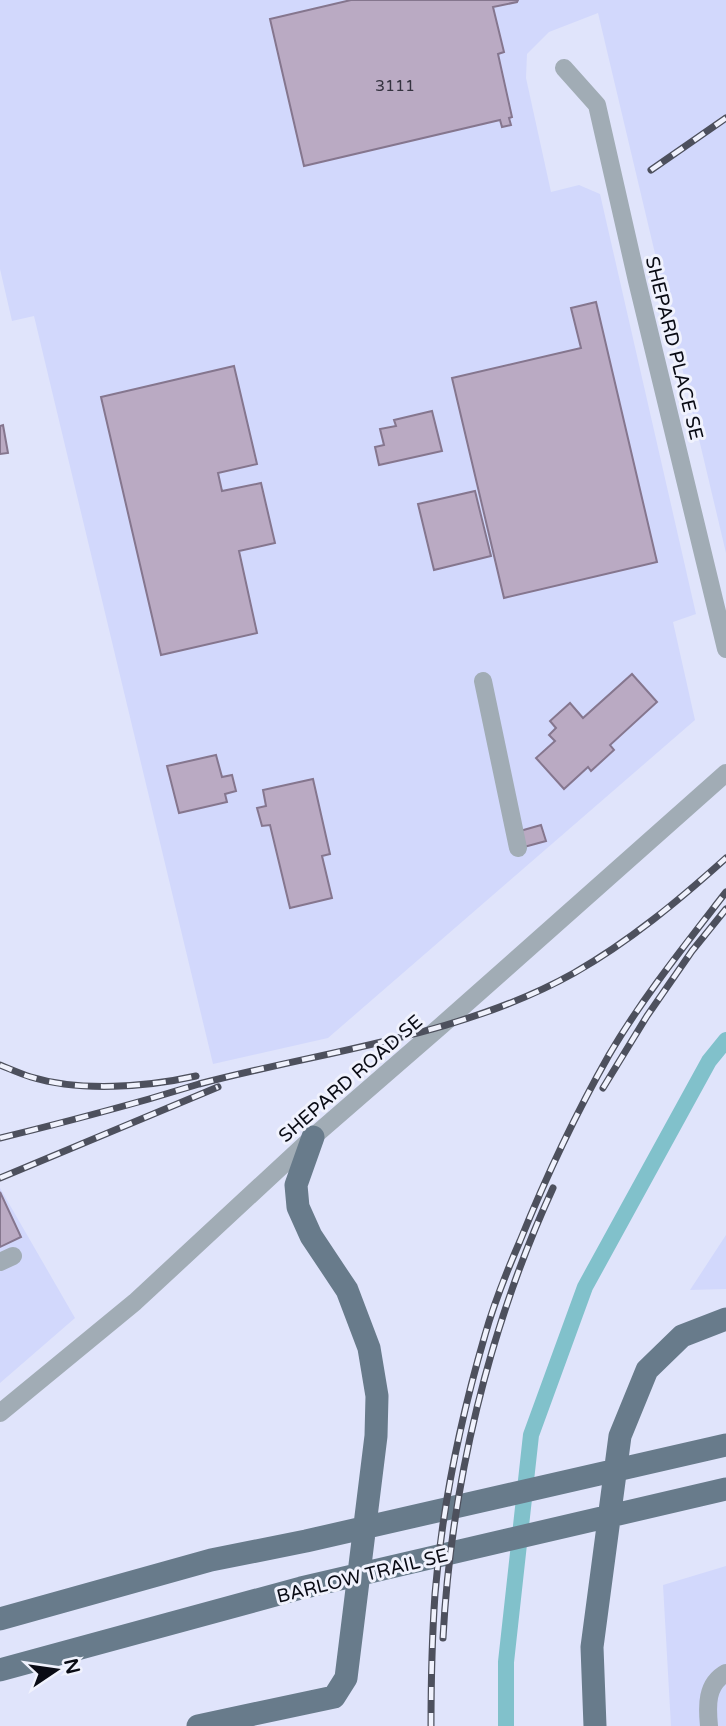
<svg xmlns="http://www.w3.org/2000/svg" width="726" height="1726" viewBox="0 0 726 1726" font-family="'Varela Round',sans-serif">
  <style>
    .built { fill: #d2d8fc }
    .lines { fill: none; stroke-linecap: round; stroke-linejoin: round }
    .canal { stroke: #81c1cb; stroke-width: 16 }
    .building { fill: #baaac3; stroke: #85768e; stroke-width: 2 }
    .minor { stroke: #a1acb5; stroke-width: 18 }
    .major { stroke: #687b8b; stroke-width: 23 }
    .rail-casing { stroke: #4d505d; stroke-width: 7 }
    .rail { stroke: #f0f2fd; stroke-width: 4.5; stroke-dasharray: 13; stroke-linecap: butt }
    .labels { text-anchor: middle; stroke-width: 6; stroke-linejoin: round; paint-order: stroke }
    .number-label { font-size: 16px; fill: #353340 }
    .street-label { font-size: 19px; fill: #090b14; stroke: #f0f2fd }
  </style>
  <rect width="100%" height="100%" fill="#e0e4fb"/>
  <path class="built" d="M0,0H726V553L598,13L549,32L527,54L526,78L551,192L579,185L600,194L696,614L673,622L695,720L328,1038L213,1064L34,316L12,321L0,269Z
    M0,1188L75,1318L0,1383Z
    M726,1235V1289L690,1290Z
    M726,1566V1726H671L663,1585Z"/>
  <g class="lines">
    <path class="canal" d="M506,1726V1662L531,1435L585,1287L709,1061L726,1040"/>
  </g>
  <path class="building" d="M351,0H518L517,2L493,7L504,52L498,54L512,117L509,118L511,125L502,127L500,120L304,166L270,19Z
    M596,302L657,562L504,598L452,378L581,348L571,308Z
    M234,366L257,464L218,473L222,491L261,483L275,543L239,551L257,633L161,655L101,397Z
    M432,411L442,451L379,465L375,447L384,445L380,429L396,426L394,420Z
    M3,425L8,453L0,454V426Z
    M475,491L491,556L434,570L418,504Z
    M632,674L657,702L610,745L614,750L591,771L588,767L564,789L536,758L555,741L549,735L556,728L550,721L570,703L583,718Z
    M216,755L222,777L232,775L236,791L225,794L227,802L179,813L167,766Z
    M313,779L330,854L322,856L332,898L290,908L270,825L262,826L257,808L266,806L263,790Z
    M541,825L546,841L524,847L520,831Z
    M0,1192L21,1237L0,1247Z"/>
  <g class="lines">
    <path class="minor" d="M564,68L597,105L637,281L726,649
      M483,681L518,848
      M0,1262L13,1256
      M0,1413L135,1302L313,1137L442,1025L726,773
      M709,1726C707,1706 706,1684 726,1673"/>
    <path class="major" d="M0,1619L211,1560L306,1541L726,1445
      M0,1670L301,1588L726,1489
      M198,1726L334,1697L346,1678L376,1436L377,1396L369,1348L347,1290L311,1236L298,1207L296,1185L313,1137
      M595,1726L592,1647L620,1436L647,1370L682,1336L726,1319"/>
    <defs>
      <path id="rail" d="M651,170L726,118
        M0,1065C10,1069 21,1074 31,1077C80,1092 147,1087 196,1076
        M603,1088L647,1016L692,951L726,909
        M0,1138C50,1126 99,1113 149,1099C166,1094 182,1089 199,1084C323,1051 462,1036 574,973C630,941 678,901 726,858
        M0,1178L218,1087
        M443,1638C451,1485 489,1327 553,1188
        M431,1726C431,1682 432,1638 435,1594C442,1508 461,1417 485,1335C494,1303 507,1271 520,1241C546,1177 575,1115 609,1055C643,997 685,945 726,892"/>
    </defs>
    <use href="#rail" class="rail-casing"/>
    <use href="#rail" class="rail"/>
  </g>
  <g class="labels">
    <g class="number-label">
      <text x="395" y="91">3111</text>
    </g>
    <g class="street-label">
      <text transform="translate(675 348) rotate(76)" y="7">SHEPARD PLACE SE</text>
      <text transform="translate(350 1078) rotate(-41)" y="7">SHEPARD ROAD SE</text>
      <text transform="translate(362 1575) rotate(-14)" y="7">BARLOW TRAIL SE</text>
    </g>
  </g>
  <g transform="translate(56 1670) rotate(77)" stroke="#f0f2fd" stroke-width="5" paint-order="stroke">
  <path d="M0-5L12 26L0 18L-12 26Z" fill="#090b14"/>
  <text y="-10" font-size="19" font-weight="bold" text-anchor="middle" fill="#090b14">N</text>
  </g>
</svg>
